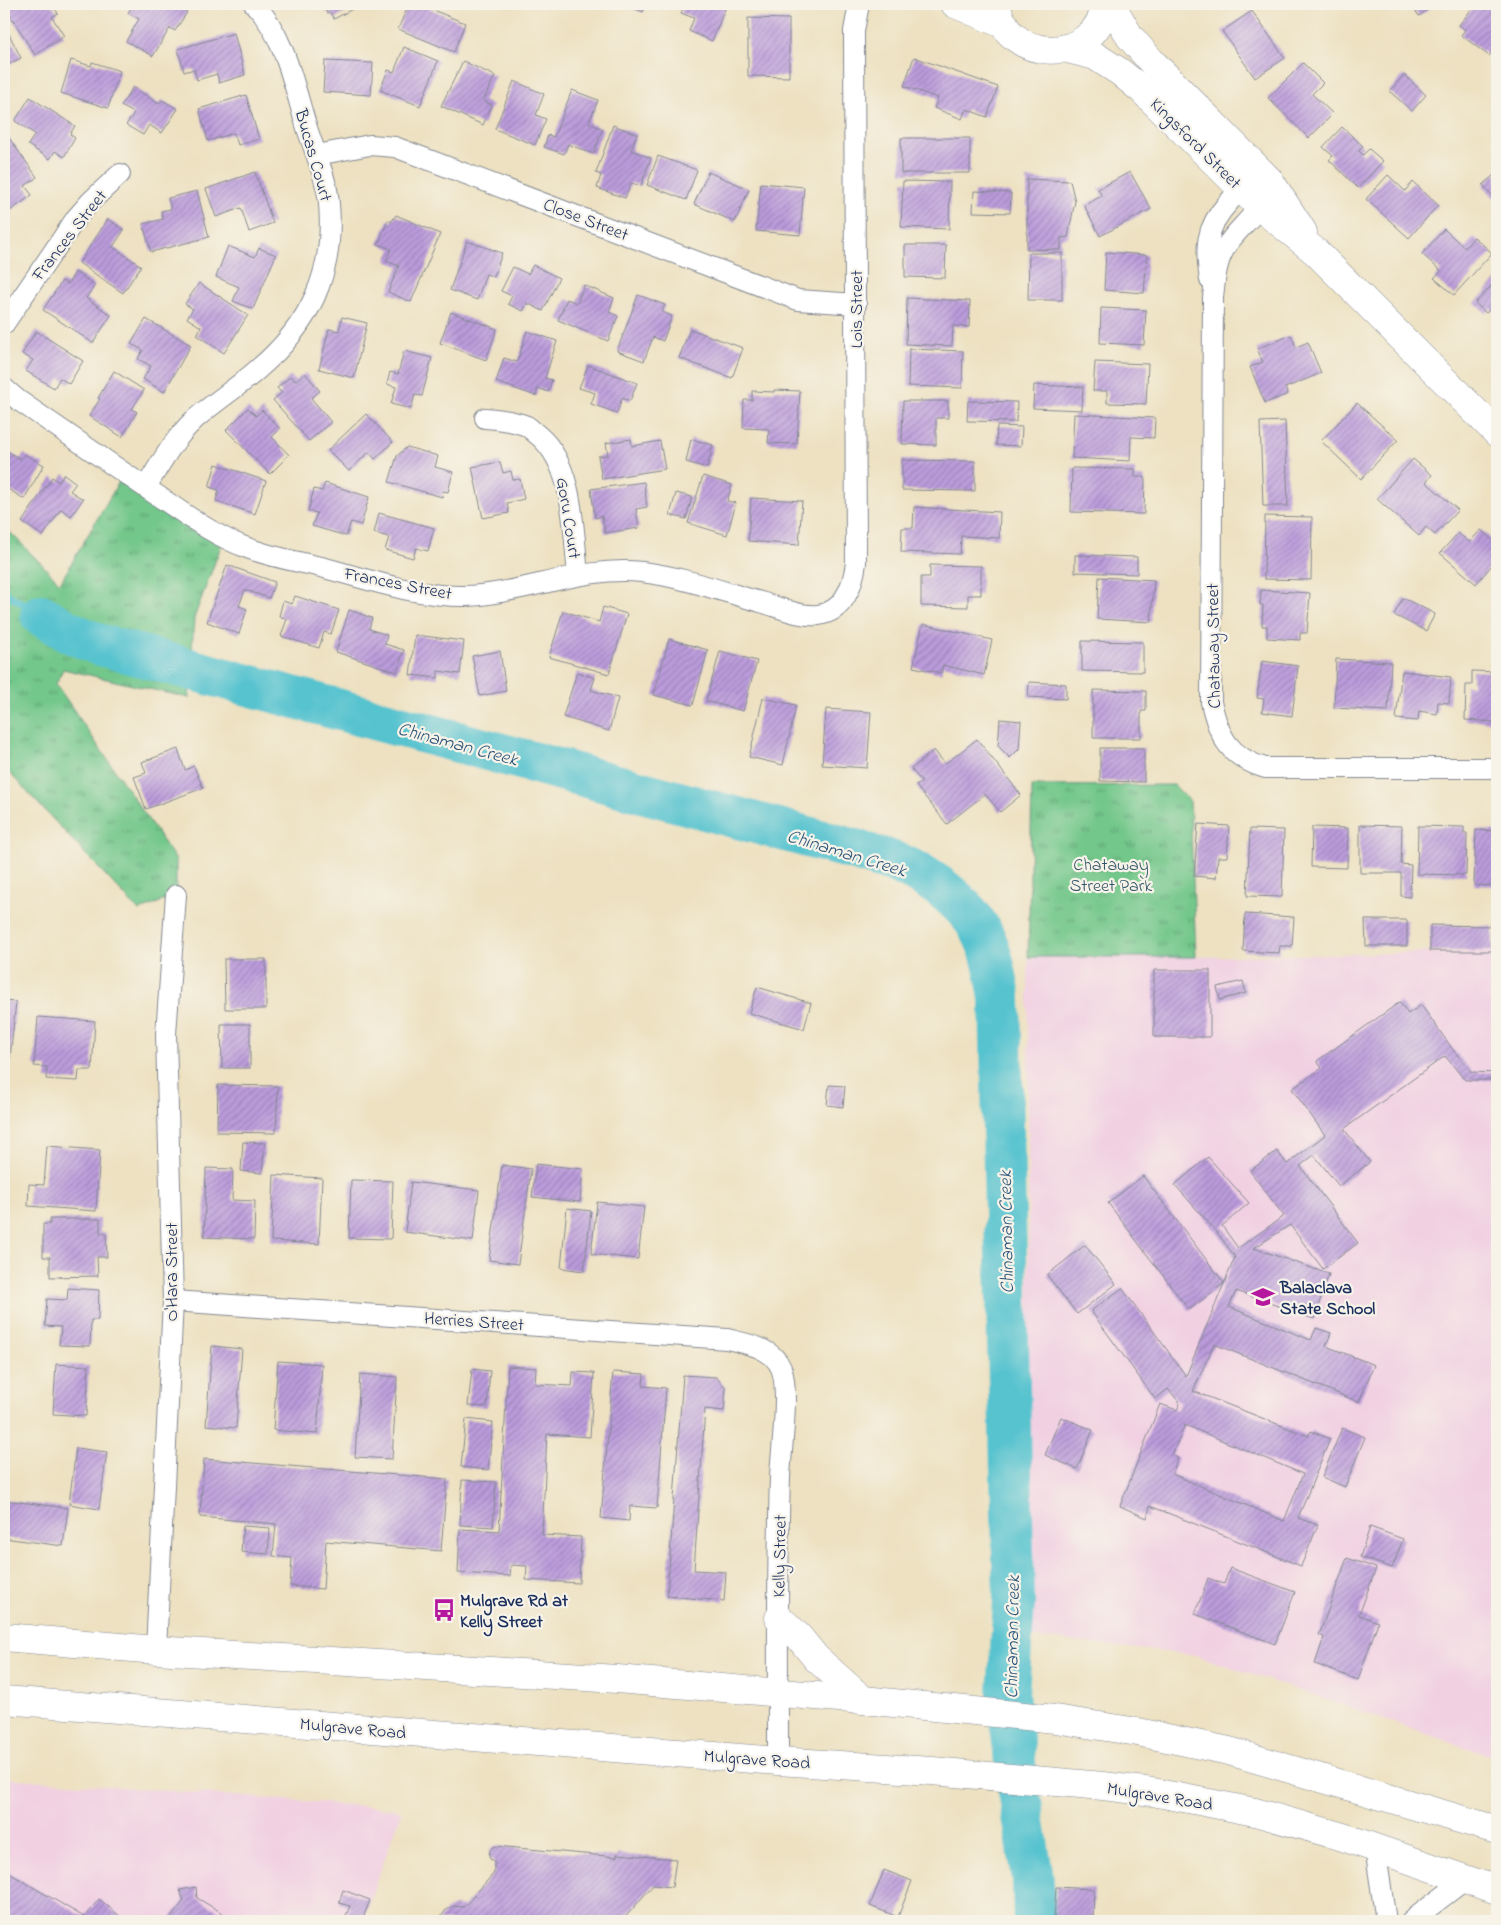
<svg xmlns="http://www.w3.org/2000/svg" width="1501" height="1925" viewBox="0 0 1501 1925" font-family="'Indie Flower',sans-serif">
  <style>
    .built { fill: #f1d0e2 }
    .park { fill: url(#park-tufts); stroke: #477b74 }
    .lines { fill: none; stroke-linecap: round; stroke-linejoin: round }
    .stream { stroke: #56c3cf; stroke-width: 7 }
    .river { stroke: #56c3cf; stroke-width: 42 }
    .building { fill: url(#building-hatch); fill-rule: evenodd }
    .street-casing { stroke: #848890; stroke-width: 22 }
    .secondary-casing { stroke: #848890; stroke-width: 29 }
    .primary-casing { stroke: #848890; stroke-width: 29 }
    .street { stroke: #fff; stroke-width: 20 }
    .secondary { stroke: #fff; stroke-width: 28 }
    .primary { stroke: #fff; stroke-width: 28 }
    .labels { text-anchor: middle; stroke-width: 4.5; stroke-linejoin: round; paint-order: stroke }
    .street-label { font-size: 18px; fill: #1b2f5e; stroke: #f7f3e8 }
    .park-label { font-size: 18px; fill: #315569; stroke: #f7f3e8 }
    .poi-label { font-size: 18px; font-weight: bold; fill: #1b2f5e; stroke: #f7f3e8; text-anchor: start }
    .water-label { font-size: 19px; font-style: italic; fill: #2a547a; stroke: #f7f3e8 }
  </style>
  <defs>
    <pattern id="park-tufts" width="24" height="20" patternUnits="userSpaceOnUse" patternTransform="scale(1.25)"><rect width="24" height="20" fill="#73c78b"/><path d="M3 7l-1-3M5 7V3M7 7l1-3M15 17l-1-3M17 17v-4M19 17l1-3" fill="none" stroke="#5ea275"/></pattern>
    <pattern id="building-hatch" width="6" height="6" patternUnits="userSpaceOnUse" patternTransform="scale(1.25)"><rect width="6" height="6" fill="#bc9cdc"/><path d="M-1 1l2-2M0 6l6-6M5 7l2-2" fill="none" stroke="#9880b6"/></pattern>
  </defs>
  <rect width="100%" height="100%" fill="#f7f3e8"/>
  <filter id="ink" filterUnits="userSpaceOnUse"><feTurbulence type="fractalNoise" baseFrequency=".02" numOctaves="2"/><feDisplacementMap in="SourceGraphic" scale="10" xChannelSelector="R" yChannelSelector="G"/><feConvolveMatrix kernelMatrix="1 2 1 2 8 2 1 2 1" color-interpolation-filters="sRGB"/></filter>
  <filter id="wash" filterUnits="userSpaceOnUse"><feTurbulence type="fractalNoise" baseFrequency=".0096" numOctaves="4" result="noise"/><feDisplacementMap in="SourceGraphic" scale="20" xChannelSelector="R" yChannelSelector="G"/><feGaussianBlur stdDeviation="1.12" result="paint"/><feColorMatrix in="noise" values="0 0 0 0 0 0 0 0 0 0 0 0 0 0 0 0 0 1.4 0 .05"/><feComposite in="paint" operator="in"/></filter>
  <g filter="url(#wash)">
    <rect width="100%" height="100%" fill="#ede1c1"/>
    <path class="built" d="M1497,951V1758L1195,1655L1029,1637L1028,957H1196Z
      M4,1778L387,1808L402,1811L362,1921H4Z"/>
    <path class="park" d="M124,473L224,538L194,618L189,698L63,669L56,684L176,860V895L139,911L4,767V526L60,583Z
      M1174,785L1190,801L1196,957H1028L1032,786Z"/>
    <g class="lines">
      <path class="stream" d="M4,592L41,615"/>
      <path class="river" d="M41,615L70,632L97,644L859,851C872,856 886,859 899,864C935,879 974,908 988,946C995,963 997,981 1000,998L1014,1601L1008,1694L1016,1772L1033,1879L1034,1921"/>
    </g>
    <g id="blocks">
      <path class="building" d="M10,4H51L58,13L52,17L64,36L35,55L5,7Z
        M133,4H173L187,12L175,31L170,28L153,56L126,41L139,19L128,13Z
        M322,4H354L356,7L334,19L330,12L327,13Z
        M409,4H418L465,23L454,52L398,29Z
        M622,4H646L643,12Z
        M685,4H727L712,41L689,31L694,18L681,13Z
        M1411,4H1436L1419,16Z
        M1476,4H1497V45L1489,56L1461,35L1465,30L1459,25Z
        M1252,11L1285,58L1255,78L1222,31Z
        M748,18L789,19V77L748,76Z
        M6,28L21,58L4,67V29Z
        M234,33L245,75L219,83L217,74L197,80L194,69L184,72L178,49Z
        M404,47L438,61L420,106L380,90L388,70L394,72Z
        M914,57L998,87L987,117L966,109L962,119L934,108L938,98L904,86Z
        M71,60L91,66L92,62L120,71L108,108L61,93Z
        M325,61L373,63L371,95L323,92Z
        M463,61L495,76L483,101L492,105L483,125L441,106Z
        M1303,63L1323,83L1312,94L1333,114L1309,138L1268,98Z
        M1404,75L1426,95L1412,111L1389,91Z
        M514,81L544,94L536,115L546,119L535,145L495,129Z
        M133,87L159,104L162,100L178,109L162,133L149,125L143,135L126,125L134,113L121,106Z
        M572,90L598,100L589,123L603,129L593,154L568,144L564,154L544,147L548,135L554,137Z
        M246,95L259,139L238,145L234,133L208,141L199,109Z
        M30,97L75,126L70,134L75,138L64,157L55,151L50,159L28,145L35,134L15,121Z
        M613,125L637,134L631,150L651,158L641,186L631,183L625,198L597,188L601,175L596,173Z
        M1342,127L1363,146L1359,151L1363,155L1369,149L1383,161L1358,188L1329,160L1333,156L1323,147Z
        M9,138L37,177L25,186L32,195L10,211L4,203V142Z
        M901,138H970V173H901Z
        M658,156L697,170L686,200L647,185Z
        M255,172L273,223L249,232L241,208L216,217L206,189Z
        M708,172L749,189L735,222L694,204Z
        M1130,172L1151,209L1100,236L1084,205L1102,196L1098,189Z
        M1497,172V201L1483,185Z
        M1388,175L1405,191L1413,182L1438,205L1409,238L1366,199Z
        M1027,179L1070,181L1075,201L1068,237L1061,238V250L1027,249Z
        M903,181L950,182L949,229L901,227Z
        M761,183L804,187L800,235L756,231Z
        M197,191L209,237L151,252L143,224L163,219L161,211L171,209L168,198Z
        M974,191L1011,193L1010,213L973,212Z
        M396,215L440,234L411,302L388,292L399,266L386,261L391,249L378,244L388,220L391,222Z
        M108,219L124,230L113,247L141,266L123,293L79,263Z
        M1444,229L1465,248L1474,237L1492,253L1454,295L1434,278L1441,271L1422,254Z
        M467,241L502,253L494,277L486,274L477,300L450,290Z
        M905,245H946L945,278L905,277Z
        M228,246L255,257L259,248L276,255L253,309L233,301L239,287L216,277Z
        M1106,252L1147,255L1144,293L1104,290Z
        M1029,253H1062V300H1028Z
        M533,265L559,278L543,311L527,303L523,311L508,304L512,296L501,291L513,267L528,274Z
        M75,272L95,285L86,298L111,315L93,343L43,310L62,281L68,284Z
        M1497,280V314L1491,308L1486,313L1475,303Z
        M199,283L248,315L224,353L197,335L201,327L187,318L193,309L185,304Z
        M584,285L614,298L609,312L618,316L608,341L558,320L567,299L577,303Z
        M638,295L665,305L662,312L672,316L663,341L653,337L644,361L617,351Z
        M907,298L970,301L969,327L953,326L952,346L906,344Z
        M1101,308L1146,310L1144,345L1100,343Z
        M451,312L497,329L486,360L440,343Z
        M342,317L367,323L354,378L319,369L329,329L339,331Z
        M146,319L191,345L164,392L143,379L151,366L138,359L143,350L131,344Z
        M690,329L743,348L732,378L679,358Z
        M36,331L83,361L69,384L60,378L54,388L26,371L33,360L22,354Z
        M527,331L557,341L545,378L552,380L548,392L538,388L536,396L496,382L504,358L517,362Z
        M1291,335L1296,347L1308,342L1321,373L1285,388L1288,394L1265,403L1250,367L1263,362L1257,349Z
        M909,349L963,351L962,388L908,386Z
        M404,351L432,358L422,396L415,395L411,409L391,404L396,387L387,384L390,372L398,374Z
        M1095,362L1148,364L1146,404L1107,403V391H1093Z
        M588,365L637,383L630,401L622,398L617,413L591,404L595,393L579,388Z
        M114,371L144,390L132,409L137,412L122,437L89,416L100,399L98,398Z
        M305,373L320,391L311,398L331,422L309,441L273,400L282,393L277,388L291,376L295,381Z
        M1034,385L1083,387L1082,410L1033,408Z
        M774,390L800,391L797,444L768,443L769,429L743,428L744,400H752V391L774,392Z
        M903,401H948V418H936V445L902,444Z
        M968,401L1017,402L1016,422L967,421Z
        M1357,403L1398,440L1361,479L1321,441Z
        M248,408L256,416L262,410L280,429L272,437L289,455L270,474L226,430Z
        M366,414L393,442L375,459L369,452L349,471L328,450Z
        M1074,414L1155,418L1154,438L1131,437L1130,461L1072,458Z
        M1285,421L1288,506H1263L1260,422Z
        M997,426L1022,427L1021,446L996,445Z
        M631,439L632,446L660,441L665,469L602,479L598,456L608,455L606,443Z
        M691,439L713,445L707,468L686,462Z
        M407,447L438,456L435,467L453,472L448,492L443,491L442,497L389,482L397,456Z
        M4,449L20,459L24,454L44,465L24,499L8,489L6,492L4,491Z
        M1413,459L1432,475L1426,482L1458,510L1435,535L1426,527L1419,536L1377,499Z
        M902,460L975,461V491L902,490Z
        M500,462L503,473L511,471L513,480L520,479L524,499L507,503L509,513L483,518L472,467Z
        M216,464L266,481L255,514L216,501L219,490L209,487Z
        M1072,468L1135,469V477H1145L1144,514L1071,512Z
        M64,474L76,483L70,491L83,499L71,516L61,509L43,536L22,522L52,477L59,482Z
        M703,476L732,485L727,501L736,503L727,535L688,523Z
        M644,482L647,507L636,509L639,528L605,533L602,516L595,518L591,489Z
        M325,483L369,497L361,525L351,522L346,536L312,526L317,513L308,511L314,489L322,491Z
        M676,493L692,497L686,519L670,515Z
        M751,498L802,501L799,545L748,541Z
        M914,507L1000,512L999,538L961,536L960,554L901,552L902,528H913Z
        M379,513L434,528L428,551L416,548L413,558L385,550L389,537L374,533Z
        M1265,516L1312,517L1311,580L1264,579Z
        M1481,530L1497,544V559L1476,584L1440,553L1458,533L1469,542Z
        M1075,555L1137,557V574L1075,572Z
        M227,565L275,582L269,598L245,590L239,606L247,609L239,634L207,622Z
        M930,565L981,566V595H968V607L921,606V577H930Z
        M1099,577L1154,580L1151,622L1097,619Z
        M1261,590L1310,593L1307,633H1300V640L1267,638V626H1262L1263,605H1260Z
        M295,596L339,610L331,634L324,632L319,648L281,636L287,619L279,616L283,601L292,604Z
        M1403,598L1435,614L1426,631L1394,615Z
        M603,607L627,614L609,674L549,657L563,611L599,622Z
        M349,610L372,618L369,629L387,635L385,644L404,650L397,672L336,652Z
        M923,624L992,640L984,675L943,665L941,673L913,667Z
        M415,635L464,641L460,674L438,671V678L410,675Z
        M669,639L708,650L693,705L654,695Z
        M1082,641L1143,642V672L1082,671Z
        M500,651L506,691L480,696L472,656Z
        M720,651L757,661L743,711L706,701Z
        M1336,659L1391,662L1388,711L1334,708Z
        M1262,661L1298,666L1292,716L1262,712L1264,699L1257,698Z
        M1402,671L1451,677L1449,703L1438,702L1437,714L1419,711L1418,721L1396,719Z
        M1472,671L1497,672V722L1465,720L1466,685H1472Z
        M577,672L595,678L591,690L618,698L609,731L563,717Z
        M1029,682L1066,684V699L1028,697Z
        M1093,690L1146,691V711H1141V738H1093Z
        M763,698L796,705L783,765L749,757Z
        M826,709L871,712L867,768L822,765Z
        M1000,719L1021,721L1019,749L1010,758L998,746Z
        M977,739L1021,795L1000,812L985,794L947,824L916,786L922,782L911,769L934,750L945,764Z
        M1100,748H1144V782L1100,781Z
        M178,749L185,770L194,766L203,788L146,809L134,777L146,773L142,762Z
        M1198,824L1229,826L1227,857H1218L1216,878L1194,876Z
        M1360,825L1402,826L1401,864L1411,865L1410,897L1401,896V873H1360Z
        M1418,826L1464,827V833H1467L1466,875L1417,874Z
        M1312,827L1348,828L1347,868L1311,867Z
        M1250,829L1284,830L1282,897L1247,896Z
        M1476,830L1497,831V886L1474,885Z
        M1245,914L1294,917L1292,946H1280L1279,953L1243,951Z
        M1365,920H1407V946H1366Z
        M1430,925L1493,926V951H1430Z
        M224,959H266V1009H225Z
        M1154,970H1210V1037H1154Z
        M1243,981L1246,993L1220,1000L1217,987Z
        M757,987L811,1003L804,1029L749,1013Z
        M4,1001L16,1002L9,1067H4Z
        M1400,1002L1408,1014L1421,1005L1454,1051L1472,1072L1497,1073V1080H1465L1445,1056L1344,1129L1370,1162L1339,1186L1314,1155L1300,1166L1358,1243L1323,1269L1290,1225L1254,1248L1329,1274L1314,1319L1236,1291L1229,1307L1311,1340L1316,1328L1331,1333L1326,1346L1374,1365L1359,1402L1214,1344L1193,1391L1308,1436L1311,1431L1330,1439L1298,1518L1318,1525L1301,1566L1150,1506L1147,1518L1120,1506L1160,1404L1177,1410L1180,1403L1168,1389L1155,1399L1091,1311L1122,1288L1186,1376L1235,1257L1216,1231L1175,1185L1208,1157L1249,1203L1222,1226L1238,1248L1284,1216L1250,1171L1277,1151L1287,1164L1325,1135L1292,1089L1322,1068L1317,1061ZM1185,1425L1303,1474L1284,1521L1172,1474L1178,1458L1172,1455Z
        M38,1017L95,1021L92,1070H79L78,1081L46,1079L47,1067L34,1066Z
        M221,1024H250V1068H222Z
        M218,1085L278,1086L276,1133L217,1132Z
        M829,1085L845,1086L843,1107L827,1105Z
        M243,1142L265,1143L262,1173L241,1171Z
        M47,1146L100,1150L96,1211L28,1206L29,1184L44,1185Z
        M536,1164L583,1169L580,1202L532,1197Z
        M502,1165L531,1169L518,1264L489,1260Z
        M206,1168L233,1169L232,1200L255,1201L254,1239L204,1237Z
        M274,1175L322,1178L319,1244L271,1241Z
        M1143,1176L1224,1283L1189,1310L1108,1203Z
        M351,1180L393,1181L391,1239L349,1238Z
        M411,1182L479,1190L473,1241L405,1232Z
        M597,1202L644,1207L638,1259L591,1254Z
        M567,1208L591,1211L584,1271L561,1268Z
        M50,1219H100V1233H106L107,1257H97L98,1276L50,1277V1257H43V1224H50Z
        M1085,1245L1116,1284L1077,1314L1047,1275Z
        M68,1288L99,1290L98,1320H91L90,1346L59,1345L61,1327L45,1326L47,1299L67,1300Z
        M212,1346L242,1349L236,1428L206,1425Z
        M278,1361L322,1364L317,1434L273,1430Z
        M56,1364L89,1366L86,1416L53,1414Z
        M508,1366L536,1368L535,1384L572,1386L573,1372L594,1373L590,1437L547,1434L542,1535L581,1537L579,1583L526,1580L527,1566L511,1565L510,1576L458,1573L460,1529L499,1531Z
        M472,1369L490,1371L487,1407L468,1406Z
        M613,1372L644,1374L643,1386L666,1388L657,1508L630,1506L629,1521L601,1518Z
        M360,1374L397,1377L392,1459L355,1457Z
        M683,1375L716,1377L726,1388L724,1411L705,1409L694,1570L726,1572L724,1601L667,1596Z
        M1061,1417L1093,1430L1077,1469L1045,1455Z
        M466,1419L493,1422L488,1470L461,1467Z
        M1342,1428L1365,1437L1345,1487L1322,1477Z
        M76,1448L107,1452L99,1509L69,1504Z
        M204,1459L447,1479L441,1551L326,1541L323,1589L290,1586L292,1558L273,1556L276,1524L200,1517Z
        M462,1480L496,1482L493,1527L460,1525Z
        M4,1500L68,1508L63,1546L4,1538Z
        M243,1526L270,1528L268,1554L241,1552Z
        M1370,1527L1403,1539L1392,1568L1360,1557Z
        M1347,1558L1376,1568L1359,1615L1378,1622L1358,1680L1315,1664L1324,1637L1319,1635Z
        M1230,1568L1295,1592L1275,1644L1195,1614L1208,1578L1224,1584Z
        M495,1846L617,1857V1854L676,1859L672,1887L653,1885L622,1921H438L446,1910L454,1906L464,1907L494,1873V1861L490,1859L489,1855L490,1850Z
        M4,1870L84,1917L99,1899L126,1921H4Z
        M884,1870L912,1881L898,1917L870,1906Z
        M196,1887L197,1898L236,1921H168L184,1901L180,1890Z
        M1056,1887L1094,1889L1093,1921H1054Z
        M343,1890L370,1900L362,1921H344L350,1906L339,1903Z"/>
    </g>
  </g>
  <g filter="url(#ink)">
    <use href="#blocks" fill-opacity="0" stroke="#848890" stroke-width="1"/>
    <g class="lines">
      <defs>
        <path id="street" d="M317,155L370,145L395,147L798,300L856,304
          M1265,195C1257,216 1237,228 1225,248C1216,262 1215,281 1213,297L1211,702C1219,737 1229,757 1265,768H1497
          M1210,280C1205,248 1205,228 1228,203C1237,193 1240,189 1253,185
          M4,324L77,217L91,201L120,174
          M4,388L18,400C62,430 105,460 149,490C180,510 210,534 245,547C269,557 296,561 321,567C372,580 428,601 481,595C535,589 587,566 642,572C683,577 724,592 764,603C781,608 800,617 818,615C844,612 853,585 856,563L854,31L859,4
          M485,418C498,419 514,421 527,426C531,429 535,433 539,436C575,467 573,531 578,575
          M146,487C160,464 174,439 194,420C214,402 237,388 257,370C309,326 335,274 329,204C328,182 314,150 307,128C294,87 285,35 254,4
          M173,1301L727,1339C747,1344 772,1347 781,1368C790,1389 781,1452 780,1477C777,1572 778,1667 778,1761
          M156,1650L173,1301L166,1034L176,895
          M1375,1848L1386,1921
          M1411,1921L1466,1879"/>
        <path id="secondary" d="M955,4L1005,25
          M997,4C1003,62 1094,68 1106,4
          M1111,4L1130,37L1152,62L1270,181L1303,232
          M1067,49L1095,56L1120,72L1142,90L1260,207L1316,252L1497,433"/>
        <path id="primary" d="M779,1618L799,1637L816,1658L863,1700
          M4,1637L156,1650L617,1679L863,1700L1055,1719L1138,1732L1229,1751L1497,1830
          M4,1700L778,1761L932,1771L1103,1786L1153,1792L1255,1812L1343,1837L1497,1890"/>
      </defs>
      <use href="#street" class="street-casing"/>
      <use href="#secondary" class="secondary-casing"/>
      <use href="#primary" class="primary-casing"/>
      <use href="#street" class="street"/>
      <use href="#secondary" class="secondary"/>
      <use href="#primary" class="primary"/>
    </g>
  </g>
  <defs>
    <symbol id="school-bare" viewBox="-9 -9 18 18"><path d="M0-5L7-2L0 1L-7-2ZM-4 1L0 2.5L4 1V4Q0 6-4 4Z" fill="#b5179e" stroke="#f7f3e8" stroke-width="2.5" paint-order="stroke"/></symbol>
    <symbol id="bus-bare" viewBox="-9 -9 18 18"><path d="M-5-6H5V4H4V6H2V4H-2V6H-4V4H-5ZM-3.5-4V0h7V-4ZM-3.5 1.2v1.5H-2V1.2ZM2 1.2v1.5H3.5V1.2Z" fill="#b5179e" stroke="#f7f3e8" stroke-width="2.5" paint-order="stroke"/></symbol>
  </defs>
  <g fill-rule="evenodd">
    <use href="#school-bare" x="1247" y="1281" width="32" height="32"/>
    <use href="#bus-bare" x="428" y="1594" width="32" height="32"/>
  </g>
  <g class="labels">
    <g class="street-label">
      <text transform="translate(1196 143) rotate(45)" y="6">Kingsford Street</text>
      <text transform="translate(314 155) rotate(74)" y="6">Bucas Court</text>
      <text transform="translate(586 219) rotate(21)" y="6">Close Street</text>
      <text transform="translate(69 235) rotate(-52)" y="6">Frances Street</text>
      <text transform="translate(856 309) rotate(-90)" y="6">Lois Street</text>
      <text transform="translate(569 518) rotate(81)" y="6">Goru Court</text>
      <text transform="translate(398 583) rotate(11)" y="6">Frances Street</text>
      <text transform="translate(1213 646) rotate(-91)" y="6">Chataway Street</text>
      <text transform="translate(171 1272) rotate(-90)" y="6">O'Hara Street</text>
      <text transform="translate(474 1321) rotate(4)" y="6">Herries Street</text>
      <text transform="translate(779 1556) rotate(-89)" y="6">Kelly Street</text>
      <text transform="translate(353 1728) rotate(5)" y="6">Mulgrave Road</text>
      <text transform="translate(757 1759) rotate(4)" y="6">Mulgrave Road</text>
      <text transform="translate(1160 1796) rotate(9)" y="6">Mulgrave Road</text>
    </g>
    <g class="park-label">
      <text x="1111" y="870">Chataway<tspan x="1111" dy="21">Street Park</tspan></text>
    </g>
    <g class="poi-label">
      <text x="1280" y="1293">Balaclava<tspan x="1280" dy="21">State School</tspan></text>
      <text x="460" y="1606">Mulgrave Rd at<tspan x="460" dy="21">Kelly Street</tspan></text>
    </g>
    <g class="water-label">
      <text transform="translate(458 743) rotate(15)" y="7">Chinaman Creek</text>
      <text transform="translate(847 852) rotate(17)" y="7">Chinaman Creek</text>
      <text transform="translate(1005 1232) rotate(-91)" y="7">Chinaman Creek</text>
      <text transform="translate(1011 1637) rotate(-89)" y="7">Chinaman Creek</text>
    </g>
  </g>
  <rect width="1501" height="1925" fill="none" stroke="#f7f3e8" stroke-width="20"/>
</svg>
